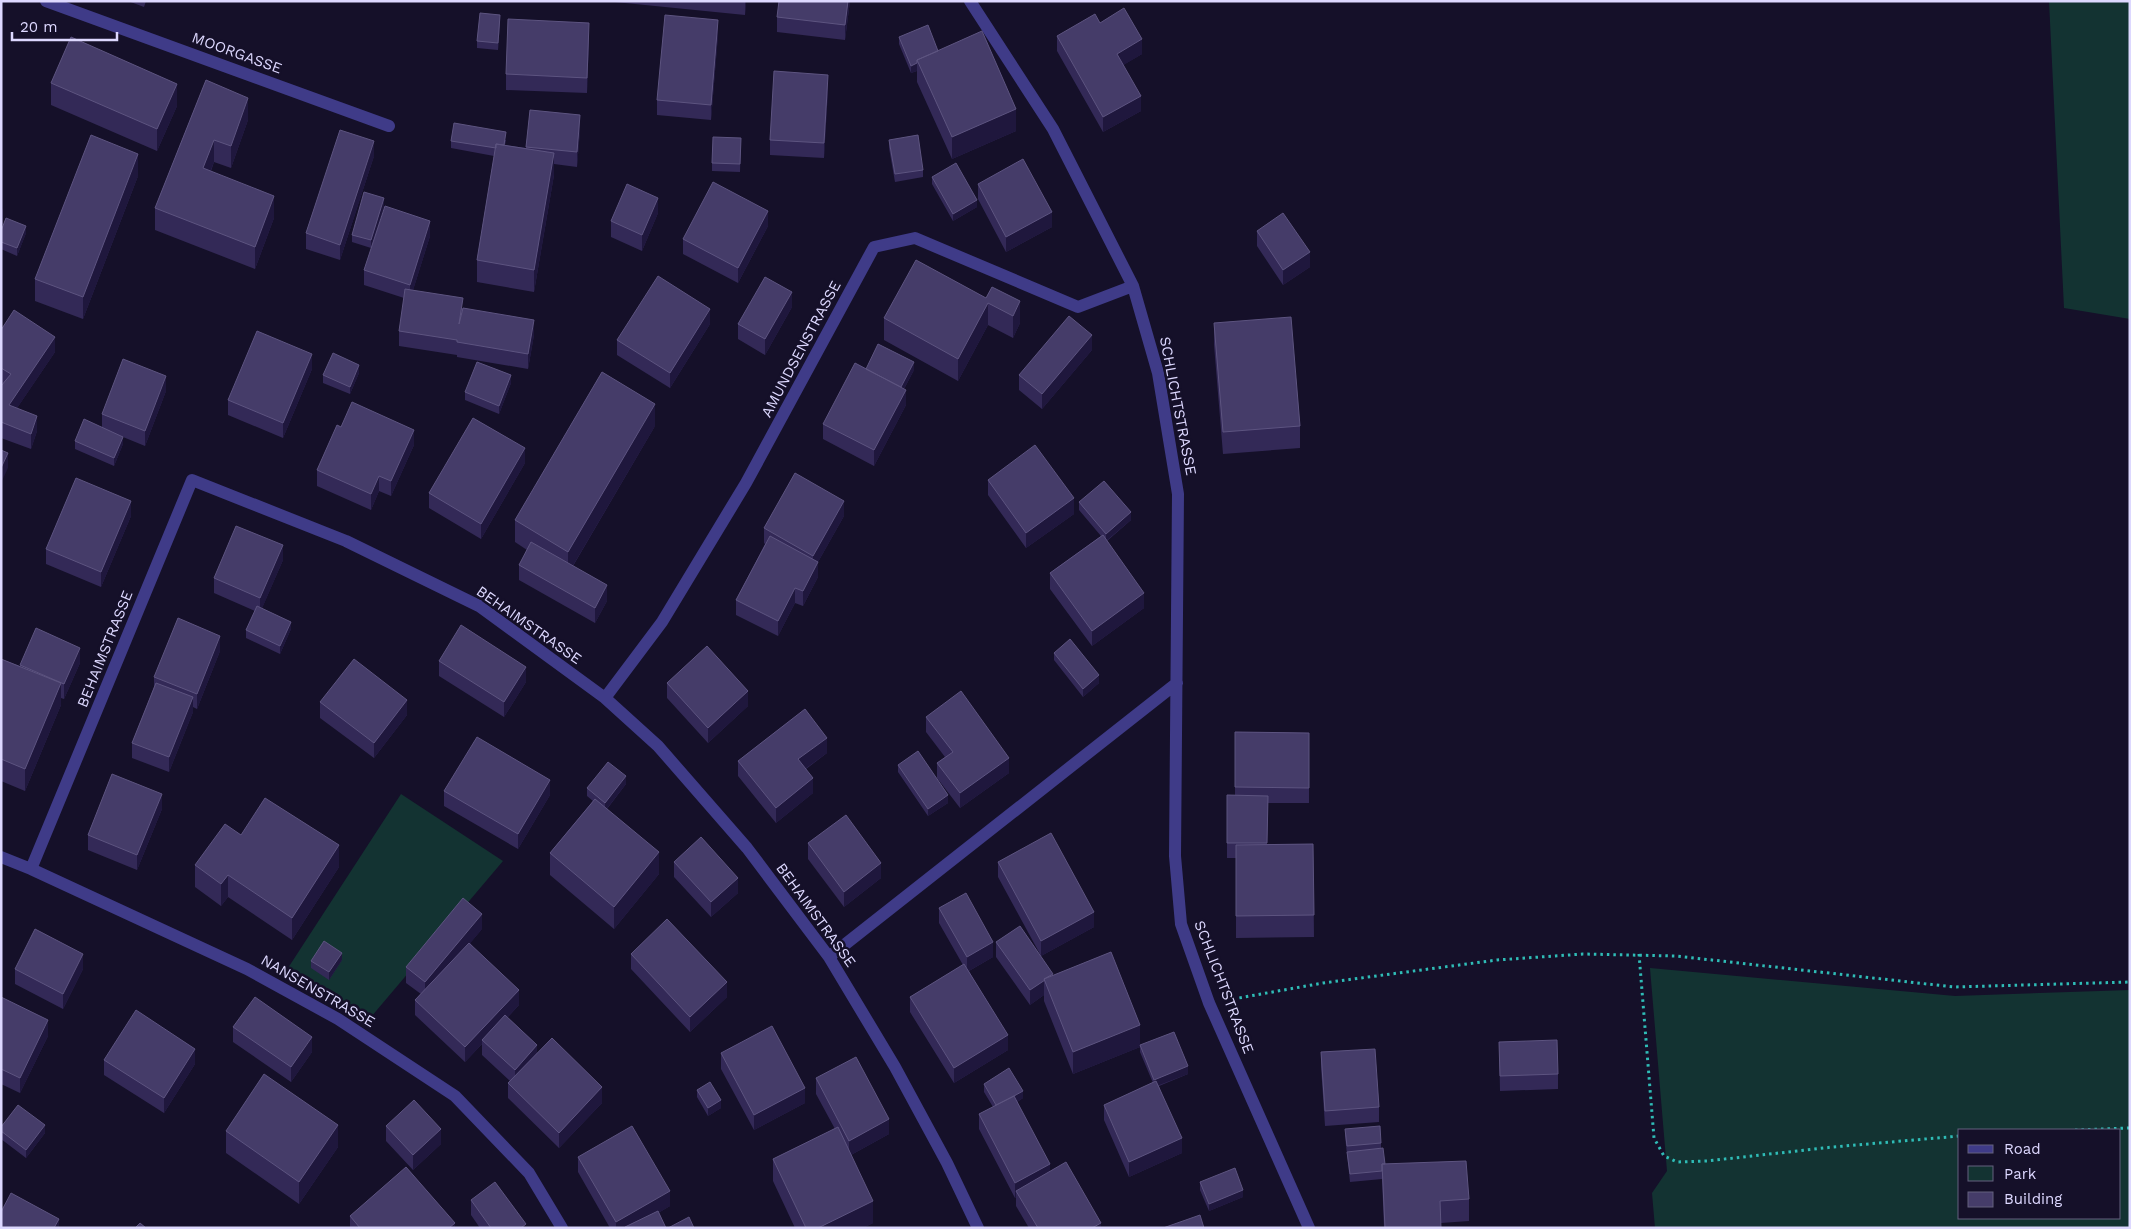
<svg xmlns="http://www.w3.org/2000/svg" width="2131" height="1229" viewBox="0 0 2131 1229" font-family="'Work Sans',sans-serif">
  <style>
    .green { fill: #133332; fill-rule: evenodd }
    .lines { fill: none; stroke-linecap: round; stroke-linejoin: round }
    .path { stroke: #2fbcb6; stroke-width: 3; stroke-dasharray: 2.5 4; stroke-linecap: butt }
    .minor { stroke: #3f3b88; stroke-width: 12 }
    .wall { fill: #332957 }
    .shaded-wall { fill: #1f173d }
    .building { fill: #453c69; stroke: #5d5480 }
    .labels { text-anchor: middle; stroke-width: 5; stroke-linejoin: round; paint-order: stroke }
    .street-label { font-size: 15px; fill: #ddd8ff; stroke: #151029 }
  </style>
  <rect width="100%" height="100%" fill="#151029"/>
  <path class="green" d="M2049,1H2130V319L2064,308Z
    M401,794L503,861L371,1017L288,968Z
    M1650,968L1955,996L2130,990V1228H1655L1652,1193L1667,1171ZM1960,1130H2120V1218H1960Z"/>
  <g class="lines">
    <path class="path" d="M1639,954L1654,1138L1664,1156L1677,1162L1707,1161L1833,1147L1960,1136
      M1233,999L1323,983L1497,960L1583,954L1676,956L1954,987L2130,982
      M2075,1130L2130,1128"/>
    <path class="minor" d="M46,1L389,126
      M970,1L1053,129L1133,286L1158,373L1178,494L1175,856L1181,924L1209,1003L1309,1228
      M605,698L662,622L746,483L874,247L915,238L1078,307L1133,286
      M1,857L31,869L247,969L338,1019L455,1096L529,1173L562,1228
      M31,869L192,480L346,541L479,606L605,698L658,746L747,848L829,957L895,1067L947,1163L978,1228
      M829,957L1177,683"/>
  </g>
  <path class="wall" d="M128,1H146L144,7Z
    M615,1H746L745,15L615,2Z
    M850,1L845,40L777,32V17Z
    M500,23L498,50L477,48V41Z
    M1100,23L1142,54L1123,65L1141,111L1103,132L1057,51V36Z
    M718,35L711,120L657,115V100Z
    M899,37L938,51L1016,131L952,159L917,82V71L911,73L899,44Z
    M589,38L587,93L506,90V74Z
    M206,80L248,120L231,168L214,162L211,171L274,218L255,269L155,230V208Z
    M51,83L177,106L157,151L51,105Z
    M828,90L824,158L770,155V140Z
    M530,110L580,130L577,167L554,164V175L534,292L477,282V260L494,156L451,148V141L506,140L505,145L526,148Z
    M741,138L740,172L712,171V163Z
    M889,140L923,170V177L895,182L889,148Z
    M374,156L340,260L306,249V233Z
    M138,176L83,319L35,301V279Z
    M932,177L977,207L953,221L932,184Z
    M978,184L1052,227L1006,252L978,199Z
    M384,206L371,248L352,242V235Z
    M658,213L642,251L611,237V221Z
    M768,226L738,283L683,254V239Z
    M1,231L26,233L17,256L1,249Z
    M1257,231L1310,267L1283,285L1257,246Z
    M430,236L413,290L534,335L528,369L457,357V355L399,346V331L404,298L364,285V270Z
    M992,287L1020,323L1013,338L988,325L958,381L884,340V318L986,298Z
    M792,307L765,355L738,339V324Z
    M1214,323L1300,426V448L1223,454L1214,345Z
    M710,324L670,388L617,355V340Z
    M1,330L55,352L17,408L37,431L31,449L1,438V386L3,384L1,383Z
    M1092,350L1042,409L1019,390V375Z
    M312,369L283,438L228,415V400Z
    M914,370L904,389L906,405L874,466L823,439V424Z
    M359,373L350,394L323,383V375Z
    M511,383L499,414L465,400V392Z
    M166,391L145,446L123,437V444L114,466L75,449V441L102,427V414Z
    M655,426L573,566L607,601L595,623L519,580V565L527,550L515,542V520Z
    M341,427L414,445L391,496L379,491L371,510L317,486V470Z
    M525,463L481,539L429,508V493Z
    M988,480L1074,514L1026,548L988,495Z
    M1079,502L1131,520L1107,541L1144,608L1092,646L1050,589V573L1101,536L1079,510Z
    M131,516L101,587L46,564V549Z
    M844,516L818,562V577L803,606L795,603L778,636L736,615V600L765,544L764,543V528Z
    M283,560L262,608L291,629L280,654L246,638V630L255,611L214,593V578Z
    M220,651L197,709L193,707V712L169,772L132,758V743L154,687V677Z
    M1054,653L1099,683L1083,697L1054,660Z
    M1,659L20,666V665L80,663L64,699L61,698V705L25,791L1,781Z
    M439,661L526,682L504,717L439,676Z
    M667,683L748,706L708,743L667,698Z
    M320,702L407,715L374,758L320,718Z
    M926,717L1009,773L960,808L937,778V763L945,757L926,732Z
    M1235,732L1309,733V803H1268L1267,844H1313L1314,937L1236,938V858H1227V795H1235Z
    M827,753L806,769L813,793L776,823L738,776V761Z
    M898,765L948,803L928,816L898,772Z
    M626,784L607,809L659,874L614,929L550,875V853L593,801L587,796V788Z
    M444,791L550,795L518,849L444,806Z
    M162,809L137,870L88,850V835Z
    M241,835L339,867L292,940L228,897L221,906L195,887V865Z
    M808,843L881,878L844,907L808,859Z
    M674,862L738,893L711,917L674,877Z
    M998,862L1094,927L1041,956L998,877Z
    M939,908L993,957L969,971L1008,1050L954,1083L910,1012V997L963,965L939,923Z
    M482,929L470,943L519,1005L507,1018L537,1054L602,1103L559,1148L508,1098V1083L510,1081L482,1055V1044L465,1062L415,1015V1000L421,994L406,983V967Z
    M996,942L1053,975L1140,1047L1073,1074L1044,1001V995L1030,1005L996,957Z
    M631,954L727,997L690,1032L631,969Z
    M342,960L329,980L311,968V961Z
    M15,969H83L63,1009L15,984Z
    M1,997L48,1036L20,1093L1,1084Z
    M233,1027L312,1052L291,1082L233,1042Z
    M1499,1042L1558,1074V1089L1500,1091Z
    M1140,1045L1188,1074L1159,1086L1182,1153L1129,1177L1104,1120V1105L1153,1083L1140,1052Z
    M1321,1052L1379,1107V1122L1325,1126L1321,1067Z
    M721,1053L805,1103L754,1130L721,1069Z
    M104,1060L195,1064L164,1113L104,1075Z
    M816,1078L889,1134L851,1155L873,1223L863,1228H795L773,1181V1159L835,1129L816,1094Z
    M984,1084L1023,1098L1017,1102L1050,1172L1101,1228H1029L1016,1206V1197L1015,1198L979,1129V1114L993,1107L984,1092Z
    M697,1090L721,1108L708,1116L697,1097Z
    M386,1126L441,1144L413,1170L386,1141Z
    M1345,1129L1381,1143V1149L1385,1164L1469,1199V1221L1441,1223V1228H1384L1382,1179L1350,1182L1345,1136Z
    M1,1131L45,1133L26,1158L1,1139Z
    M226,1131L338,1147L299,1204L226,1153Z
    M578,1157L670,1206L658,1213L666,1228H610L578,1172Z
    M1200,1182L1243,1197L1209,1211L1200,1190Z
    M471,1200L526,1228H480L471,1215Z
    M350,1216L455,1228H350Z"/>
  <path class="shaded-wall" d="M745,1H746L745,15Z
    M848,1H850L845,40V25Z
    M500,15V23L498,50V43Z
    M718,20V35L711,120V105Z
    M589,23V38L587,93V78Z
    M1142,39V54L1117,69V54Z
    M917,63V71L911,73V66Z
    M828,75V90L824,158V143Z
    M177,84V106L157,151V129Z
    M1141,96V111L1103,132V117Z
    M248,98V120L231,168V146Z
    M1016,109V131L952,159V137Z
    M580,115V130L577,167V152Z
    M214,140V162L203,190V168Z
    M374,141V156L340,260V245Z
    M554,153V175L534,292V270Z
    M138,154V176L83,319V297Z
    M274,196V218L255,269V247Z
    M384,198V206L371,248V240Z
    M658,198V213L642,251V235Z
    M977,200V207L953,221V214Z
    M3,208V224L1,226V211Z
    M768,211V226L738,283V268Z
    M1052,212V227L1006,252V237Z
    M430,221V236L410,300V285Z
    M26,226V233L17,256V248Z
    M1310,252V267L1283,285V270Z
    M792,292V307L765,355V339Z
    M1020,301V323L1013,338V316Z
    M988,303V325L958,381V359Z
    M710,309V324L670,388V373Z
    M534,320V335L528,369V354Z
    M1092,335V350L1042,409V394Z
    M55,337V352L9,420V405Z
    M312,354V369L283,438V423Z
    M914,362V370L899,398V391Z
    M359,365V373L350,394V387Z
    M511,375V383L499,414V406Z
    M166,376V391L145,446V431Z
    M906,390V405L874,466V450Z
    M655,404V426L568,574V552Z
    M37,416V431L31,449V434Z
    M414,430V445L391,496V481Z
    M123,437V444L114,466V458Z
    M525,448V463L481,539V524Z
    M8,453V468L1,483V468Z
    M379,476V491L371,510V494Z
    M1074,498V514L1026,548V533Z
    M131,501V516L101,587V572Z
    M844,501V516L818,562V577L803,606V591L813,571V556Z
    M1131,512V520L1106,541V534Z
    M283,545V560L260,613V598Z
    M607,585V601L595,623V608Z
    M795,588V603L778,636V621Z
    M1144,593V608L1092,646V631Z
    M291,622V629L280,654V646Z
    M220,636V651L197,709V694Z
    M80,648V663L64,699V684Z
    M526,667V682L504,717V702Z
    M1099,675V683L1083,697V689Z
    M61,683V705L25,791V769Z
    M748,691V706L708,743V728Z
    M193,697V712L169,772V757Z
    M407,700V715L374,758V743Z
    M827,738V753L798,774V759Z
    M1009,758V773L960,808V793Z
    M626,776V784L605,811V803Z
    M813,778V793L776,823V808Z
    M550,780V795L518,849V834Z
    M162,794V809L137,870V855Z
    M948,795V803L928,816V809Z
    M339,845V867L292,940V918Z
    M659,852V874L614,929V907Z
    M881,863V878L844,907V892Z
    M228,875V897L221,906V884Z
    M738,878V893L711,917V902Z
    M1094,912V927L1041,956V941Z
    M482,914V929L425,998V982Z
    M993,942V957L967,972V957Z
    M342,953V960L329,980V972Z
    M83,954V969L63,1009V994Z
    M1044,980V995L1030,1005V990Z
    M727,982V997L690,1032V1017Z
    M519,990V1005L484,1042L482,1040V1044L465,1062V1047Z
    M48,1020V1036L20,1093V1078Z
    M1140,1025V1047L1073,1074V1052Z
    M1008,1035V1050L954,1083V1068Z
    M312,1037V1052L291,1082V1067Z
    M537,1045V1060L515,1085V1070Z
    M195,1049V1064L164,1113V1098Z
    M1188,1066V1074L1154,1087V1080Z
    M2,1085V1100L1,1101V1086Z
    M602,1087V1103L559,1148V1133Z
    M805,1088V1103L754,1130V1115Z
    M1023,1091V1098L998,1115V1107Z
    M721,1100V1108L708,1116V1108Z
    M889,1119V1134L849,1156V1141Z
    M45,1125V1133L26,1158V1150Z
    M338,1125V1147L299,1204V1182Z
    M441,1129V1144L413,1170V1155Z
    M1182,1138V1153L1129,1177V1162Z
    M1050,1164V1179L1016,1191V1197L1015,1198V1183Z
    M1243,1190V1197L1209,1211V1204Z
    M670,1191V1206L633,1228H616V1222Z
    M873,1201V1223L863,1228H818Z
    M59,1219V1228H54Z
    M455,1223V1228H449Z
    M1101,1223V1228H1092Z"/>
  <path class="building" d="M779,1H848L845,25L777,17Z
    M1124,8L1142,39L1117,54L1141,96L1103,117L1057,36L1095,14L1100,23Z
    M480,13L500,15L498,43L477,41Z
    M665,15L718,20L711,105L657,100Z
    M508,19L589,23L587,78L506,74Z
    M928,25L938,51L917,60V63L911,66L899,37Z
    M982,31L1016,109L952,137L917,60Z
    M71,37L177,84L157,129L51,83Z
    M774,71L828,75L824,143L770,140Z
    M206,80L248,98L231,146L214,140L203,168L274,196L255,247L155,208Z
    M530,110L580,115L577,152L526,147Z
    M454,123L506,132L504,145L496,144V148L451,141Z
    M340,130L374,141L340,245L306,233Z
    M91,135L138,154L83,297L35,279Z
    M918,135L923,170L895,174L889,140Z
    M713,137L741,138L740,164L712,163Z
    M496,144L554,153L534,270L477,260Z
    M1023,159L1052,212L1006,237L978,184Z
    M956,163L977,200L953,214L932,177Z
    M713,182L768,211L738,268L683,239Z
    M627,184L658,198L642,235L611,221Z
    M364,192L384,198L371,240L352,235Z
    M385,206L430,221L410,285L364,270Z
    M1283,213L1310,252L1283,270L1257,231Z
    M6,218L26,226L17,248L1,242V231Z
    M916,260L986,298L992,287L1020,301L1013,316L988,303L958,359L884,318Z
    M658,276L710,309L670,373L617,340Z
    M765,277L792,292L765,339L738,324Z
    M405,289L463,298L459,324L463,308L534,320L528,354L457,342V340L399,331Z
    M14,310L55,337L9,405L37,416L31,434L1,422V386L11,374L1,368V330Z
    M1069,316L1092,335L1042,394L1019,375Z
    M1291,317L1300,426L1223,432L1214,323Z
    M257,331L312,354L283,423L228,400Z
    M878,344L914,362L901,387L866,369Z
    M333,353L359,365L350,387L323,375Z
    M123,359L166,376L145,431L102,414Z
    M477,362L511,375L499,406L465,392Z
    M855,363L906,390L874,450L823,424Z
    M602,372L655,404L568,552L515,520Z
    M352,402L414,430L391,481L379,476L371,494L317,470L337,425L341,427Z
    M473,418L525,448L481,524L429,493Z
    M84,419L123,437L114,458L75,441Z
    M1035,445L1074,498L1026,533L988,480Z
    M1,450L8,453L1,468Z
    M795,473L844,501L813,556L764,528Z
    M76,478L131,501L101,572L46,549Z
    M1104,481L1131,512L1106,534L1079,502Z
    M236,526L283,545L260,598L214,578Z
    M1103,535L1144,593L1092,631L1050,573Z
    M770,536L818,562L803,591L795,588L778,621L736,600Z
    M531,542L607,585L595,608L519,565Z
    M257,606L291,622L280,646L246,630Z
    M178,618L220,636L197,694L154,677Z
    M461,625L526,667L504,702L439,661Z
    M36,628L80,648L64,684L20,665Z
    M1070,639L1099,675L1083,689L1054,653Z
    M707,646L748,691L708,728L667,683Z
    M1,659L61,683L25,769L1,759Z
    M354,659L407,700L374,743L320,702Z
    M156,683L193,697L169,757L132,743Z
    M961,691L1009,758L960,793L937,763L953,752L926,717Z
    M805,709L827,738L798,759L813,778L776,808L738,761Z
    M1235,732L1309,733V788L1235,787Z
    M477,737L550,780L518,834L444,791Z
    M918,751L948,795L928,809L898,765Z
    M608,762L626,776L605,803L587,788Z
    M112,774L162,794L137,855L88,835Z
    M1227,795L1268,796L1267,843H1227Z
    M265,798L339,845L292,918L228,875L221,884L195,865L225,824L241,835Z
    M595,799L659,852L614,907L550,853Z
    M846,815L881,863L844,892L808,843Z
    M1051,833L1094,912L1041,941L998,862Z
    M701,837L738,878L711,902L674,862Z
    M1313,844L1314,915L1236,916V845Z
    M966,893L993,942L967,957L939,908Z
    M463,898L482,914L425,982L406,967Z
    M667,919L727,982L690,1017L631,954Z
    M1020,926L1053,974L1044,979L1045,980L1030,990L996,942Z
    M35,929L83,954L63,994L15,969Z
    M324,941L342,953L329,972L311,961Z
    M469,943L519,990L465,1047L415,1000Z
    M1111,952L1140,1025L1073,1052L1044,979Z
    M964,964L1008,1035L954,1068L910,997Z
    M1,997L48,1020L20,1078L1,1069Z
    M255,997L312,1037L291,1067L233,1027Z
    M136,1010L195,1049L164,1098L104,1060Z
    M505,1015L537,1045L515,1070L482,1040Z
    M772,1026L805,1088L754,1115L721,1053Z
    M1174,1032L1188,1066L1154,1080L1140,1045Z
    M552,1038L602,1087L559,1133L508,1083Z
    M1557,1040L1558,1074L1500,1076L1499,1042Z
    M1375,1049L1379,1107L1325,1111L1321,1052Z
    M856,1057L889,1119L849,1141L816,1078Z
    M1009,1068L1023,1091L1014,1096L996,1105L984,1084Z
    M264,1074L338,1125L299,1182L226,1131Z
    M1156,1081L1182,1138L1129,1162L1104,1105Z
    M710,1082L721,1100L708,1108L697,1090Z
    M1014,1096L1050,1164L1015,1183L979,1114Z
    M414,1100L441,1129L413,1155L386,1126Z
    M18,1105L45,1125L26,1150L1,1131V1127Z
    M632,1126L670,1191L616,1222L578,1157Z
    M1380,1126L1381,1143L1347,1146L1345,1129Z
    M838,1127L873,1201L818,1228H806L773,1159Z
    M1383,1148L1385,1164H1382V1171L1350,1174L1347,1152Z
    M1466,1161L1469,1199L1440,1201L1441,1228H1385L1382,1164Z
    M1066,1162L1101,1223L1092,1228H1038L1016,1191Z
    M406,1167L455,1223L449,1228H360L350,1216Z
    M1235,1168L1243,1190L1209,1204L1200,1182Z
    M495,1182L526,1224L521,1228H491L471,1200Z
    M11,1193L59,1219L54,1228H1V1212Z
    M658,1211L666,1228H625V1227Z
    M1200,1215L1204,1228H1163Z
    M689,1217L694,1228H668Z
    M140,1223L146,1228H135Z"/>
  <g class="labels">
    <g class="street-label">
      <text transform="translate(237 53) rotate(20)" y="5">MOORGASSE</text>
      <text transform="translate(801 349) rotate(-62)" y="5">AMUNDSENSTRASSE</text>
      <text transform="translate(1178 406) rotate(79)" y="5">SCHLICHTSTRASSE</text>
      <text transform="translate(529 625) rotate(35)" y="5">BEHAIMSTRASSE</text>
      <text transform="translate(105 649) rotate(-68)" y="5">BEHAIMSTRASSE</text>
      <text transform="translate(816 915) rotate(54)" y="5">BEHAIMSTRASSE</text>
      <text transform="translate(1224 987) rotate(69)" y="5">SCHLICHTSTRASSE</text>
      <text transform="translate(318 991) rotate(30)" y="5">NANSENSTRASSE</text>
    </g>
  </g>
  <rect width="2131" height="1229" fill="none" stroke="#ddd8ff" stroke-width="5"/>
  <rect x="1958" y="1129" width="162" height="90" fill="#151029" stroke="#65607f"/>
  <rect x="1968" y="1145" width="25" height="8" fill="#3f3b88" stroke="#65607f"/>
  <text x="2004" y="1154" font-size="15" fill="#ddd8ff">Road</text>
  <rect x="1968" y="1166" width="25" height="15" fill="#133332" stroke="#65607f"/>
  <text x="2004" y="1179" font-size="15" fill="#ddd8ff">Park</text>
  <rect x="1968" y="1192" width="25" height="15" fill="#453c69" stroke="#65607f"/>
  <text x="2004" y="1204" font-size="15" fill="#ddd8ff">Building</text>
  <path d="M12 32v8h105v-8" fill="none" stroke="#ddd8ff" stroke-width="2.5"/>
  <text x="20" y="32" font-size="15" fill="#ddd8ff" stroke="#151029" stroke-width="4" paint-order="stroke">20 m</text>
</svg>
